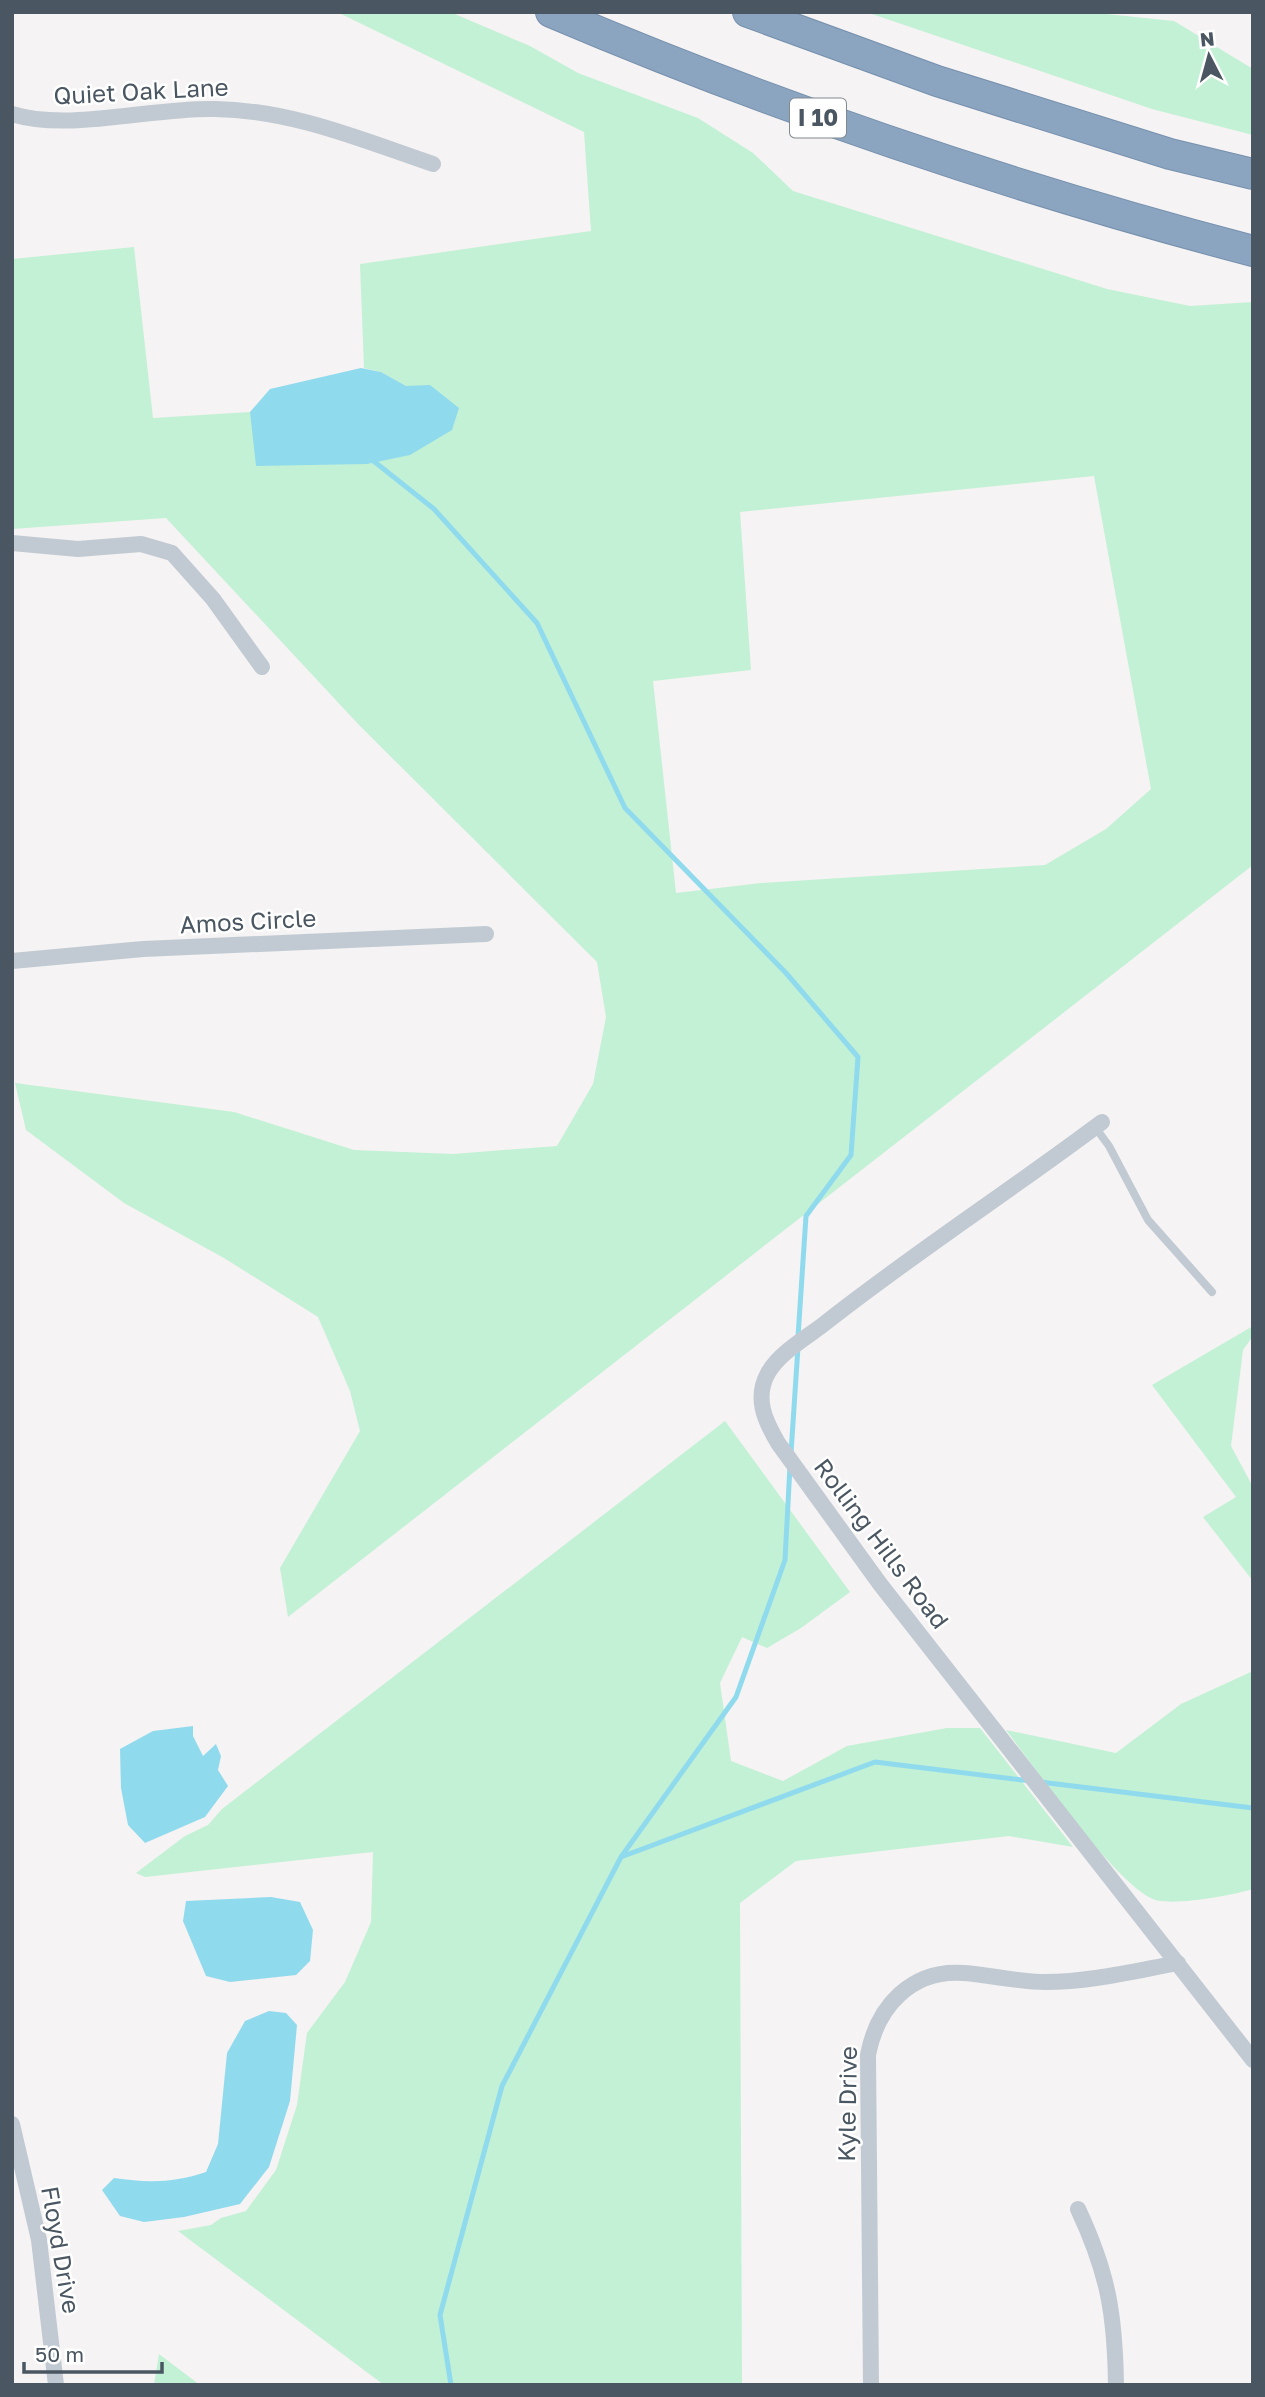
<svg xmlns="http://www.w3.org/2000/svg" width="1265" height="2397" viewBox="0 0 1265 2397" font-family="'Golos Text',sans-serif">
  <style>
    .green { fill: #c3f1d5; fill-rule: evenodd }
    .water { fill: #90daee }
    .lines { fill: none; stroke-linecap: round; stroke-linejoin: round }
    .stream { stroke: #90daee; stroke-width: 5 }
    .motorway-casing { stroke: #7690ad; stroke-width: 32 }
    .service { stroke: #c1cad2; stroke-width: 8 }
    .minor { stroke: #c1cad2; stroke-width: 16 }
    .motorway { stroke: #8ba5c1; stroke-width: 30 }
    .labels { text-anchor: middle; stroke-width: 5; stroke-linejoin: round; paint-order: stroke }
    .shield { fill: #fff; stroke: #808990; stroke-width: 2 }
    .shield-label { font-size: 23px; font-weight: bold; fill: #4a5661 }
    .street-label { font-size: 24px; fill: #4a5661; stroke: #fff }
  </style>
  <rect width="100%" height="100%" fill="#f5f3f3"/>
  <path class="green" d="M337,12H450L530,46L578,73L698,118L753,153L793,191L1107,289L1190,306L1253,302V865L288,1617L280,1568L360,1431L350,1391L318,1317L224,1258L124,1203L26,1130L15,1083L234,1112L354,1150L453,1154L557,1146L593,1084L606,1017L597,962L360,726L166,518L12,529V259L134,247L153,418L250,412L405,386L381,372L364,368L360,264L591,231L584,132ZM1094,476L1151,789L1106,829L1045,865L761,883L676,893L653,681L751,670L740,512Z
    M866,12H1087L1174,21L1253,69V135L1152,109Z
    M1253,1326V1336L1243,1350L1231,1446L1253,1487V1581L1203,1517L1236,1497L1152,1385Z
    M725,1421L850,1592L801,1628L767,1648L742,1637L720,1683L731,1761L783,1781L847,1746L947,1728H980L1073,1847L1009,1836L796,1861L740,1903L742,2385H384L178,2231L211,2225L221,2218L246,2211L276,2170L297,2105L307,2033L345,1982L371,1922L373,1852L145,1877L136,1873L185,1836L208,1825L222,1809Z
    M1253,1671V1889C1234,1895 1170,1907 1153,1899C1114,1882 1035,1768 1006,1730L1116,1753L1181,1704Z
    M159,2354L200,2385H154Z"/>
  <path class="water" d="M361,368L381,372L406,386L430,385L459,408L452,430L410,455L367,464L256,466L250,412L270,389Z
    M193,1726V1736L203,1756L216,1744L221,1756L218,1770L228,1786L205,1817L145,1843L128,1825L121,1788L120,1749L153,1731Z
    M271,1897L300,1902L313,1930L310,1961L296,1975L230,1982L206,1976L183,1921L186,1901Z
    M269,2011L286,2013L297,2025L290,2101L269,2167L240,2204L184,2217L144,2222L120,2216L102,2190L114,2178C147,2183 174,2183 206,2172L218,2144L227,2053L245,2021Z"/>
  <g class="lines">
    <path class="stream" d="M371,459L434,509L537,623L625,808L786,973L858,1057L851,1155L806,1216L798,1337
      M791,1453L798,1347
      M1040,1782L1253,1808
      M621,1857L736,1697L785,1560L790,1466
      M451,2385L440,2315L502,2086L621,1857L875,1762L1031,1781"/>
    <defs>
      <path id="motorway" d="M551,12C779,109 1013,188 1253,251
        M748,12L937,81L1170,154L1253,174"/>
    </defs>
    <use href="#motorway" class="motorway-casing"/>
    <path class="service" d="M1095,1127L1109,1146L1148,1220L1212,1292"/>
    <path class="minor" d="M12,114C70,132 153,107 215,109C292,110 362,140 433,164
      M12,543L78,549L141,544L172,553L213,599L262,667
      M12,961L143,949L486,934
      M1102,1122C1010,1191 914,1253 824,1324C806,1338 779,1353 768,1373C754,1398 765,1421 778,1443L880,1584L1253,2060
      M12,2124L39,2240L56,2385
      M1078,2209C1108,2273 1115,2314 1116,2385
      M871,2385L868,2055C877,2007 911,1969 964,1973C991,1975 1018,1982 1045,1982C1090,1982 1134,1971 1178,1963"/>
    <use href="#motorway" class="motorway"/>
  </g>
  <g class="labels">
    <rect class="shield" x="790" y="98.5" width="56" height="39" rx="5"/>
    <g class="shield-label">
      <text x="818" y="126">I 10</text>
    </g>
    <g class="street-label">
      <text transform="translate(141 92) rotate(-3)" y="8">Quiet Oak Lane</text>
      <text transform="translate(248 922) rotate(-3)" y="8">Amos Circle</text>
      <text transform="translate(881 1544) rotate(53)" y="8">Rolling Hills Road</text>
      <text transform="translate(848 2104) rotate(-89)" y="8">Kyle Drive</text>
      <text transform="translate(60 2250) rotate(80)" y="8">Floyd Drive</text>
    </g>
  </g>
  <rect width="1265" height="2397" fill="none" stroke="#4a5661" stroke-width="28"/>
  <g transform="translate(1209 56) rotate(354)" stroke="#ffffff" stroke-width="5" paint-order="stroke">
  <path d="M0-5L12 26L0 18L-12 26Z" fill="#4a5661"/>
  <text y="-10" font-size="19" font-weight="bold" text-anchor="middle" fill="#4a5661">N</text>
  </g>
  <path d="M24 2362v10h138v-10" fill="none" stroke="#4a5661" stroke-width="3.5"/>
  <text x="35" y="2362" font-size="21" fill="#4a5661" stroke="#ffffff" stroke-width="5" paint-order="stroke">50 m</text>
</svg>
